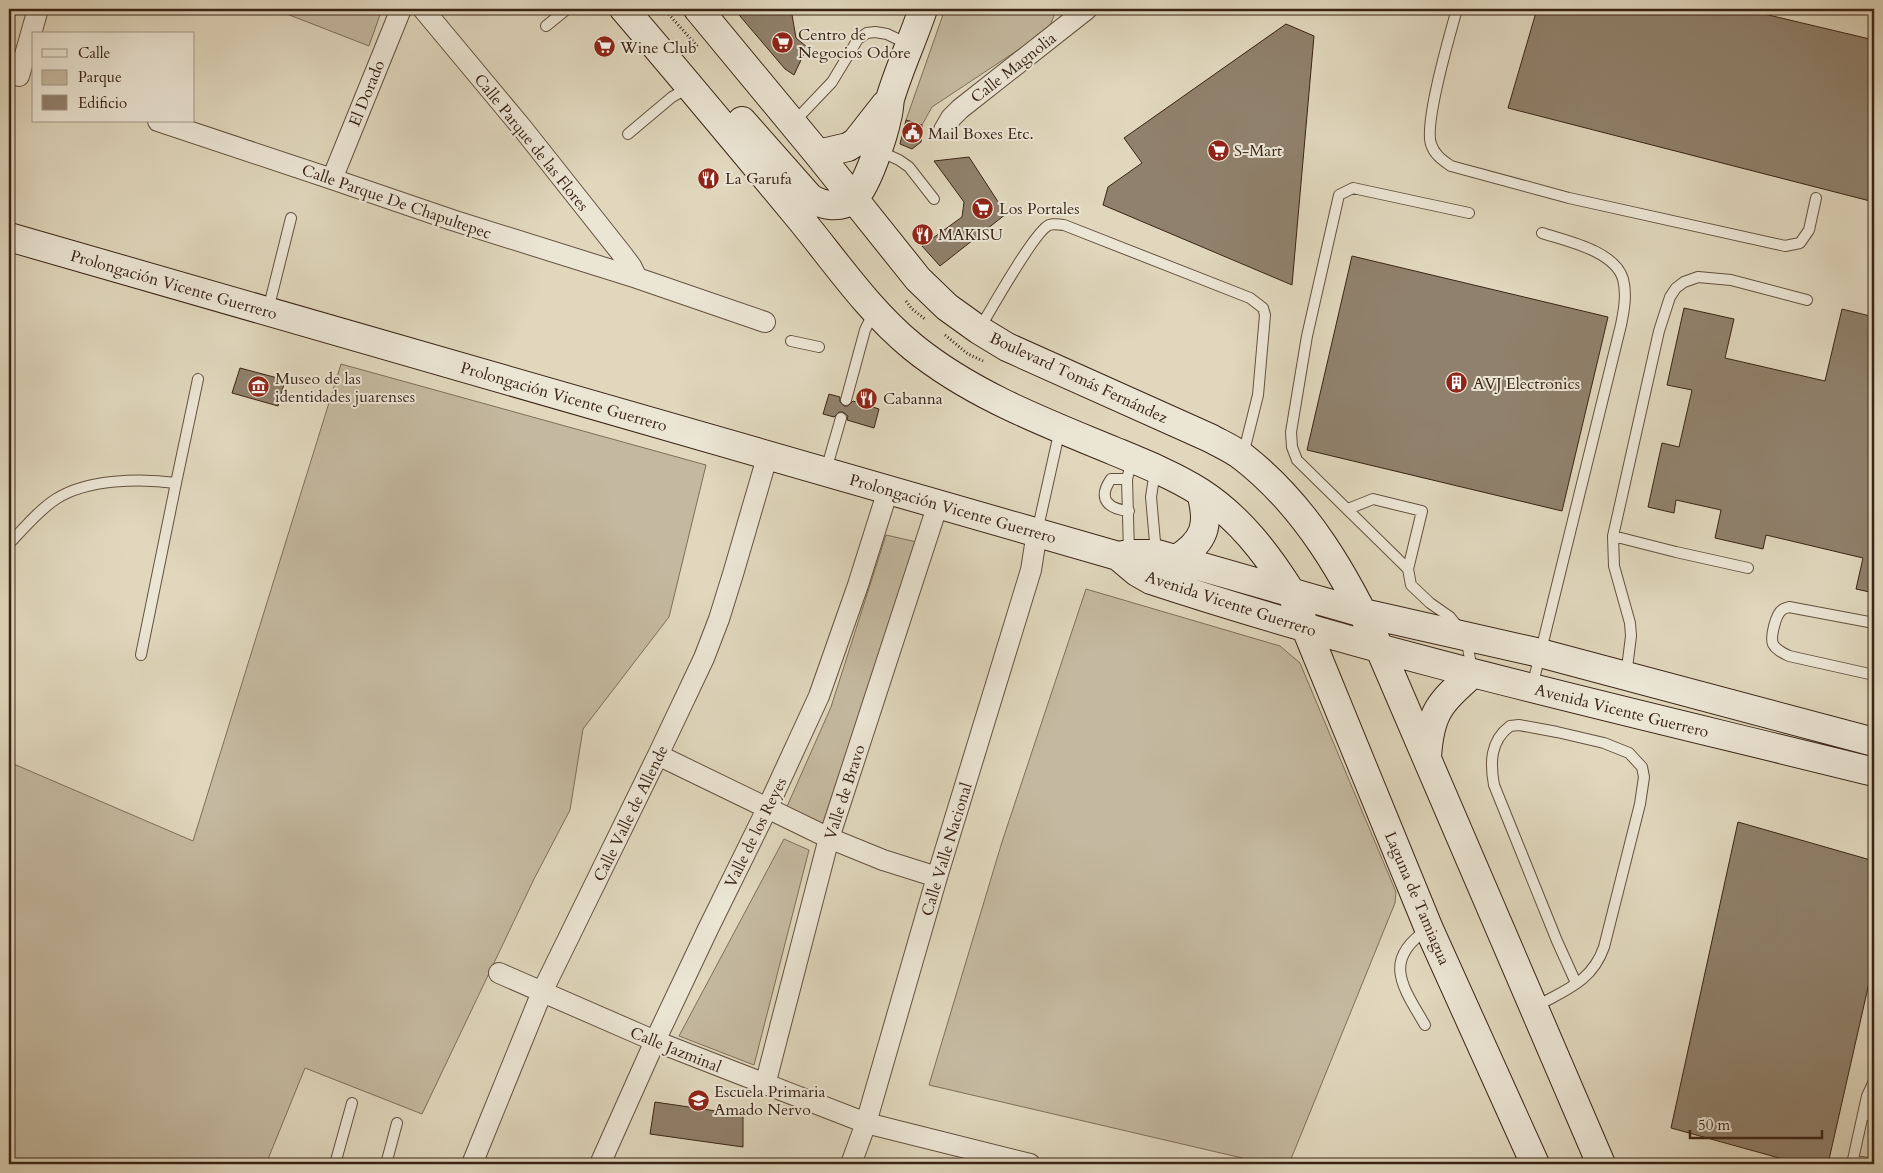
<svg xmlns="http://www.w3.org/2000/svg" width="1883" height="1173" viewBox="0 0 1883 1173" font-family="Cardo,serif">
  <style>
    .green { fill: #c4b9a0; stroke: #7f6e5a }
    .building { fill: #90816c; stroke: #3a2415 }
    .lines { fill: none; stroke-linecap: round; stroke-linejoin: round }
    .lane-casing { stroke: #64513f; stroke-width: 12 }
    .street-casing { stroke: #64513f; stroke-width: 22 }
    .secondary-casing { stroke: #3a2415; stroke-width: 30 }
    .path { stroke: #3a2415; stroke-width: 3; stroke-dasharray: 1 2.5; stroke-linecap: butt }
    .lane { stroke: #ebe5d4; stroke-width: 10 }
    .street { stroke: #ebe5d4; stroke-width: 20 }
    .secondary { stroke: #ebe5d4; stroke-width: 28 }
    .labels { text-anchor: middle; stroke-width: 4; stroke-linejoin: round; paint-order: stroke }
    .poi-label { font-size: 16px; fill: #3a2415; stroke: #ebe5d4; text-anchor: start }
    .street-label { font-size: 16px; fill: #3a2415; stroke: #ebe5d4 }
  </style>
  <rect width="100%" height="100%" fill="#e0d7bd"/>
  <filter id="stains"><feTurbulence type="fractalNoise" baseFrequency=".004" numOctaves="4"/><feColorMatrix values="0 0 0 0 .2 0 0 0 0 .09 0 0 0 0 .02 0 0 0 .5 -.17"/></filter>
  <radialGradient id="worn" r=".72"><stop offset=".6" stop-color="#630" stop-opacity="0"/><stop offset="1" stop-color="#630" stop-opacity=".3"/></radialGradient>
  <path class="green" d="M274,9H382L369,46Z
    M945,9H1054V16L1048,30L932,107L922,125L906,120Z
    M341,364L706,465L669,617L583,729L570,810L534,879L422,1114L305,1068L266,1164H9V762L193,841Z
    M886,535L921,543L828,827L785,811L831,707Z
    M1086,589L1280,646L1300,663L1396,892L1395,903L1289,1164H1268L929,1085L1002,842Z
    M784,839L809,850L754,1065L679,1036Z"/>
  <path class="building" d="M734,9H791L796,38L807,47L794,75L785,69Z
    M1537,9H1743L1874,40V187L1870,201L1508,108Z
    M1286,24L1314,36L1292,285L1103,205L1108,187L1142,163L1124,138Z
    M906,120L922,125L921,142L912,149L900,144Z
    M969,157L1006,214L940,266L922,246L962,217L964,202L934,161Z
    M1352,256L1608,317L1562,511L1307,450Z
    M1684,308L1734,319L1725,358L1825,381L1842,309L1874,317V593L1856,589L1863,558L1766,535L1763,549L1715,538L1721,510L1676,500L1674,513L1648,507L1662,443L1679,447L1692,390L1667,385Z
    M240,368L285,380L278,406L232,393Z
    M829,394L840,397V402L844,406H848L853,401L879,409L874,428L847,420L848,416L843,412H839L834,417L823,414Z
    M1738,822L1874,861V961L1828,1164H1801L1671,1128Z
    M655,1102L743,1115V1147L650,1134Z"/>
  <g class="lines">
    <defs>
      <path id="lane" d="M1457,9C1450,34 1424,123 1431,144C1434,154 1442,160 1451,166L1569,198L1785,246L1800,243L1809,230L1816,198
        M546,26L567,9
        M793,123L832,82L858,39L867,33L875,32L887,34L910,45
        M628,134L672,97L688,88
        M879,151L899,160L909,167L934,199
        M1469,213L1353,188L1339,195L1307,336L1291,432L1292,447L1297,460L1408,569L1411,585L1430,603L1450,617L1466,637L1472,670
        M268,310L291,218
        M980,328C990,311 1035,231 1049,225C1054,223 1059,225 1064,225L1250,298L1263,308L1265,315L1258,395L1243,455
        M791,341L819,347
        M846,400L865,330L874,312
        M826,470L841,418
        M1155,471L1151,497L1156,553
        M1127,479H1111C1097,499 1108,509 1129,511
        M176,483L198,379
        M1348,509L1373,499L1422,511L1408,569
        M1037,532L1060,429
        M1613,536L1676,552L1748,568
        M9,544C23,529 39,510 56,499C87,479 141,478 176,483L141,655
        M1129,553L1127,479L1132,460
        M1874,623L1789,607C1787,608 1784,608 1782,610C1776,614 1770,637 1773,644C1776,650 1783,653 1789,656L1874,675
        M1626,676L1631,636L1630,623L1614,566L1613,536L1659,331L1670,297L1676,288L1684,282L1698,277L1731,280L1807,300
        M1532,687L1621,325C1624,310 1627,294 1623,279C1615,251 1567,241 1542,233
        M1535,1007C1565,990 1592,982 1604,947L1640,804L1644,777L1642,767L1629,753L1604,743L1557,732L1519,725L1510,726C1490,741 1490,763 1494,785L1557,941L1576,983
        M1425,1025C1403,987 1381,960 1428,929
        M1863,1114L1874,1116
        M1853,1160L1872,1164
        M335,1164L352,1103
        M386,1164L397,1123
        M1852,1164L1867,1096L1874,1081"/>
      <path id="street" d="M423,9L523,129L622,254L631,266L637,278
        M19,76L38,9
        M158,121L332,179L452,220L637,278L765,322
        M944,130L951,118L960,109L1087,9
        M332,179L401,9
        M658,755L829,838L883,860L937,877
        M499,973L655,1041L866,1123L1030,1164
        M765,1085L829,838L938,504
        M472,1164L542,992L658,755L704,658L719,619L733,574L768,454
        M600,1164L655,1041L708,929L767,809L819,696L858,585L888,490
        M851,1164L866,1123L937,877L1031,570L1037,532"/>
      <path id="secondary" d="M624,9C684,79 743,150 802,221C837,264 870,312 913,347C972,395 1044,422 1114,451C1143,463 1173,475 1200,492C1239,517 1267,554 1291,592L1429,929L1535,1164
        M698,9L818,154L918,279L947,307L979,330L1007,347L1210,438C1221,444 1233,449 1243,457C1306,506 1346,576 1379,647L1601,1164
        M742,121L810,198C823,206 840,209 853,199C866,190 884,134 887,118C889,112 889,105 890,99C899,69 913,39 923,9
        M818,154L848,147L856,142L885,105
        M9,237L1118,556L1137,572L1151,580C1388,658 1632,712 1874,772
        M1118,556L1129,554H1157L1363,613L1540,653L1874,742
        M1177,559C1205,541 1210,525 1201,493
        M1427,757C1430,711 1440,703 1473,673"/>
    </defs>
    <use href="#lane" class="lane-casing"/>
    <use href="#street" class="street-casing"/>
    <use href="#secondary" class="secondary-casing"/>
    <path class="path" d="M664,9L698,47
      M906,301L912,309L925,319
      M945,335L968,354L983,361"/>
    <use href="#lane" class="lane"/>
    <use href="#street" class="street"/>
    <use href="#secondary" class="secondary"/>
  </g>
  <defs>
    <symbol id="supermarket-disc" viewBox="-11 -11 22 22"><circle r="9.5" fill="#8f2418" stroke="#ebe5d4"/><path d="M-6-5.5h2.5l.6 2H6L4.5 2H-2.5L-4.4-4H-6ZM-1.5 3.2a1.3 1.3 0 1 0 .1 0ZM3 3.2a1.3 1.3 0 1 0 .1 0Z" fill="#fff"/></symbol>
    <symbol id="civic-disc" viewBox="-11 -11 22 22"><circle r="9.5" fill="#8f2418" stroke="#ebe5d4"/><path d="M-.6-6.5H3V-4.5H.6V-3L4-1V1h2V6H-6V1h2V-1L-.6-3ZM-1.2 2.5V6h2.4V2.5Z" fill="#fff"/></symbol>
    <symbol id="restaurant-disc" viewBox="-11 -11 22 22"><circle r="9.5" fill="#8f2418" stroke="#ebe5d4"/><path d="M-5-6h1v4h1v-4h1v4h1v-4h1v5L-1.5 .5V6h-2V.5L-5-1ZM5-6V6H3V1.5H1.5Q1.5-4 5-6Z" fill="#fff"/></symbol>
    <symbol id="building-disc" viewBox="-11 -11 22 22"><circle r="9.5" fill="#8f2418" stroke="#ebe5d4"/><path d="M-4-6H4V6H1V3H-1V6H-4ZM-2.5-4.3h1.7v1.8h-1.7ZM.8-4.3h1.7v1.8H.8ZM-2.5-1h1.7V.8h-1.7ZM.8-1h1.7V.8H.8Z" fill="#fff"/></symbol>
    <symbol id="museum-disc" viewBox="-11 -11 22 22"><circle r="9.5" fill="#8f2418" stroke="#ebe5d4"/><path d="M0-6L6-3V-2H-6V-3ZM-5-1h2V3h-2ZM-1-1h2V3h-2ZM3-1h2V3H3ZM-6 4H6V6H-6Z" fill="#fff"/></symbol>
    <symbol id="school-disc" viewBox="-11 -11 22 22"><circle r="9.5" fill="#8f2418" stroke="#ebe5d4"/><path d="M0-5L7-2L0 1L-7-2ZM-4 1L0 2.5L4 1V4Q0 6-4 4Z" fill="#fff"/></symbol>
  </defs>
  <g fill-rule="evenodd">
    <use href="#supermarket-disc" x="770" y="30" width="25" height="25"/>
    <use href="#supermarket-disc" x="592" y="34" width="25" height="25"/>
    <use href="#civic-disc" x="900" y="120" width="25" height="25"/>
    <use href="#supermarket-disc" x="1206" y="138" width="25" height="25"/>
    <use href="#restaurant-disc" x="696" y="166" width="25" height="25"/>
    <use href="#supermarket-disc" x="970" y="196" width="25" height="25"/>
    <use href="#restaurant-disc" x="910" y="222" width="25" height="25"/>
    <use href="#building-disc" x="1444" y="370" width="25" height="25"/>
    <use href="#museum-disc" x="246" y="374" width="25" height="25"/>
    <use href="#restaurant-disc" x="854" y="386" width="25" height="25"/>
    <use href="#school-disc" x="686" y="1088" width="25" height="25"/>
  </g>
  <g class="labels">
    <g class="poi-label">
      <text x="798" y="40">Centro de<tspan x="798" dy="18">Negocios Odore</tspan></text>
      <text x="620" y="53">Wine Club</text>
      <text x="928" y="139">Mail Boxes Etc.</text>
      <text x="1234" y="156">S-Mart</text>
      <text x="725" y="184">La Garufa</text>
      <text x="999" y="214">Los Portales</text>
      <text x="938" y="240">MAKISU</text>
      <text x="275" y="384">Museo de las<tspan x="275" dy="18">identidades juarenses</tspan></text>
      <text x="1473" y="389">AVJ Electronics</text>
      <text x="883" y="404">Cabanna</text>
      <text x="714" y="1097">Escuela Primaria<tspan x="714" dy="18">Amado Nervo</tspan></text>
    </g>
    <g class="street-label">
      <text transform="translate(1013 67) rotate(-38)" y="6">Calle Magnolia</text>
      <text transform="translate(366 93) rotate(-68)" y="6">El Dorado</text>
      <text transform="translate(532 142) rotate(51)" y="6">Calle Parque de las Flores</text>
      <text transform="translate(397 201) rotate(19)" y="6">Calle Parque De Chapultepec</text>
      <text transform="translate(174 284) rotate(16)" y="6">Prolongación Vicente Guerrero</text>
      <text transform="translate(1079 377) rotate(25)" y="6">Boulevard Tomás Fernández</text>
      <text transform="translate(564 396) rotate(16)" y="6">Prolongación Vicente Guerrero</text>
      <text transform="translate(953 508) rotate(16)" y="6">Prolongación Vicente Guerrero</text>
      <text transform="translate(1231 603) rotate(18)" y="6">Avenida Vicente Guerrero</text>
      <text transform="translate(1622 710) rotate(14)" y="6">Avenida Vicente Guerrero</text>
      <text transform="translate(844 792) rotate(-72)" y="6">Valle de Bravo</text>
      <text transform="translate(630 813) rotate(-64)" y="6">Calle Valle de Allende</text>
      <text transform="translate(755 832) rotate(-64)" y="6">Valle de los Reyes</text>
      <text transform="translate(946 849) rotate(-73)" y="6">Calle Valle Nacional</text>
      <text transform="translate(1418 898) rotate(67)" y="6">Laguna de Tamiagua</text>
      <text transform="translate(676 1049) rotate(22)" y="6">Calle Jazminal</text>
    </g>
  </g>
  <rect width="1883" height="1173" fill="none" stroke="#e0d7bd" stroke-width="30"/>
  <rect x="10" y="10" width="1863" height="1153" fill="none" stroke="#3a2415" stroke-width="2.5"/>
  <rect x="15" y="15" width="1853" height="1143" fill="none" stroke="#3a2415"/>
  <rect x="32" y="32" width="162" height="90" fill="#ebe5d4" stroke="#a49888"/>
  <rect x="42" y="49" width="25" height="8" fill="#ebe5d4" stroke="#a49888"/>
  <text x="78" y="58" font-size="15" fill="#3a2415">Calle</text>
  <rect x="42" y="70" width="25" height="15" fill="#c4b9a0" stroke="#a49888"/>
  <text x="78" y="82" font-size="15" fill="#3a2415">Parque</text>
  <rect x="42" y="95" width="25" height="15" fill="#90816c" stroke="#a49888"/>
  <text x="78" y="108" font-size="15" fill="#3a2415">Edificio</text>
  <path d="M1690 1130v8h132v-8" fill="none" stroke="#3a2415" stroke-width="2.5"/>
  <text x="1698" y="1130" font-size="15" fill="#3a2415" stroke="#ebe5d4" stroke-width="4" paint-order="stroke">50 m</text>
  <rect width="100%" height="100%" filter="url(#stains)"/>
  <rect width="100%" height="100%" fill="url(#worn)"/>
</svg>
